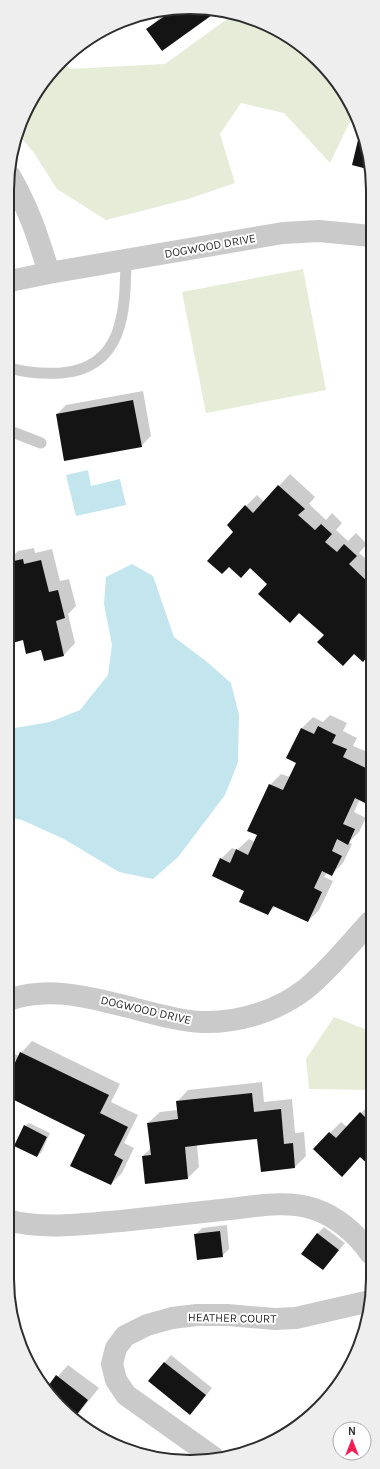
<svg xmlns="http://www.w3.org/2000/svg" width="380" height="1469" viewBox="0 0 380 1469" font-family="Karla,sans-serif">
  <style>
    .green { fill: #e6ecd8 }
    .water { fill: #c2e5ee }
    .shadow { fill: #0003 }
    .building { fill: #141414 }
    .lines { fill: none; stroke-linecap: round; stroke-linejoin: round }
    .service { stroke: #cacaca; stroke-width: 11 }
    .minor { stroke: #cacaca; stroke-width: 22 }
    .labels { text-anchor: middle; stroke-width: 4; stroke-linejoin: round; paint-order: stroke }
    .street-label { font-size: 12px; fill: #2d2d2d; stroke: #fff }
    .rim { fill: none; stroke: #2d2d2d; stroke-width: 2 }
  </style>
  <rect width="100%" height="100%" fill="#fff"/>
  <path class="green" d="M234,14L281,31L327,69L354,109L355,111L330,163L284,113L241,103L220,134L235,183L188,199L106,220L57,189L34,153L19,135L38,89L65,61L69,69L165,64Z
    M303,269L326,390L206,413L182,292Z
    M334,1017L370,1031V1090L309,1089L306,1059Z"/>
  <path class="water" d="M88,470L91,486L120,479L126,505L76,516L66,475Z
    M132,564L153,576L174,637L207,662L231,683L239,715L238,762L225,795L178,857L153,879L119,872L64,839L22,820L8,817L9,729L50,722L80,710L108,675L112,645L104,604L106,577Z"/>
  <path class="shadow" d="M217,10L147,30L157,20L170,11Z
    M363,137L371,166V169L353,165L359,141Z
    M143,391L151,436L141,446L57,414L66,405Z
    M290,474L315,497L309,504L326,520L332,513L342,523L336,530L348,541L356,533L367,544L359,553L371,563V653H354L325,635L251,567L241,577L235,532L246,506L257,495L264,502Z
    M34,548L35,553L52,549L60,581L69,579L76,606L68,614L75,643L64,655L44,659L42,649L23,639L13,642L14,645L9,650V560L18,551Z
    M330,715L347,723L343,731L357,738L353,746L370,753V799L367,802L360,799L354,812L366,818L359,832L349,842L352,844L343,863L332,874L327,872L324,877L333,881L319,910L308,921L276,906L267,914L245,890L221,859L232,848L237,850L249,839L255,842L258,835L270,785L281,774L290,777L297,762L301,729L313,717L323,722Z
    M32,1041L120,1084L111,1102L138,1115L124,1143L134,1148L122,1173L111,1184L87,1135L8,1096V1051L19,1056L21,1053Z
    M262,1082L264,1102L292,1099L295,1133L304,1132L306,1156L295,1167L258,1138L197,1145L199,1167L188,1178L146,1183L143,1156L151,1148L148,1123L160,1112L178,1110L177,1102L188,1090Z
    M370,1104V1165L361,1156L353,1164L330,1133L341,1122L347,1127Z
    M29,1123L50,1133L41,1153L37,1156L25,1126Z
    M227,1225L229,1249L222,1256L195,1235L202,1228Z
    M324,1227L345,1243L323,1269L317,1234Z
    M171,1355L212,1388L197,1406L149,1381Z
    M68,1365L99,1388L77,1415L115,1445L109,1443L53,1400L46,1390Z
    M308,1417L302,1424L296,1427L295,1425L302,1418Z"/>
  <path class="building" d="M219,10L162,51L146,29L172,11Z
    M358,140L364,142L371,170L352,165Z
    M133,400L142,447L64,461L56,414Z
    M278,485L305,509L298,515L315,530L321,524L332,534L325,542L337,552L344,544L357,556L349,564L370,584L371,583V635L366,640L371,645V653L363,662L354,654L343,666L317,642L324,635L299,613L290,623L258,594L267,584L250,568L241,578L229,567L222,574L207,561L233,532L227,525L245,505L253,513Z
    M23,559L24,564L41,560L49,592L58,590L65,618L56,621L64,656L44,661L41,650L26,654L23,640L9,644V562Z
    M318,726L336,735L332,743L347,749L343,757L370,770V776L367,782L370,783V797L367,804L355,798L343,824L355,829L348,845L337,839L332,851L342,856L332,876L322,871L314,888L322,892L308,922L273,906L268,915L239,902L244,891L212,876L220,858L230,863L236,849L248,855L257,835L247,831L269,784L283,790L296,763L286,758L301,728L314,734Z
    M20,1052L109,1095L100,1113L128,1127L114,1155L123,1160L111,1185L70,1166L85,1135L8,1097V1067L12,1069Z
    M252,1093L254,1112L281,1109L284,1144L293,1143L295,1168L261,1172L257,1139L209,1144L185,1147L188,1179L145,1184L142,1156L151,1155L147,1123L178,1119L176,1101Z
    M360,1112L370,1122V1166L360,1157L342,1177L313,1149L329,1132L336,1138Z
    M24,1125L47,1137L37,1157L14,1146Z
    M220,1231L223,1257L197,1260L194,1234Z
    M317,1233L339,1250L323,1270L301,1254Z
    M164,1362L206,1395L190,1415L148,1381Z
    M56,1375L88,1400L75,1417L53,1400L46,1389Z"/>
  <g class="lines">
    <path class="service" d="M10,368C27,373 43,374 61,373C125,368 125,309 126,260
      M10,431L41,443"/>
    <path class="minor" d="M10,176C29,209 38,237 49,273
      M10,281L49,273L283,233L319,231L371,236
      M8,1000C43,988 77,994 112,1003C140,1009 174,1021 202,1022C239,1023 278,1011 307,988C330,969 350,944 370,922
      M7,1220C44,1230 83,1224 121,1221C157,1217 194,1213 230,1209C257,1206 287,1200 314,1209C336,1216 357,1234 370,1253
      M213,1457L126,1395L116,1380L112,1364L116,1348L125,1336L147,1325L172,1318L197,1315H227L275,1319L296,1318L370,1301"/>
  </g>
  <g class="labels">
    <g class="street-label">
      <text transform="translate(210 246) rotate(-10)" y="4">DOGWOOD DRIVE</text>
      <text transform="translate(146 1010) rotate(13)" y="4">DOGWOOD DRIVE</text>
      <text transform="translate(232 1318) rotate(1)" y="4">HEATHER COURT</text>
    </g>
  </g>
  <path d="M0 0H380V1469H0ZM190 14H190A176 176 0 0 1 366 190V1279A176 176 0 0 1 190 1455H190A176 176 0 0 1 14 1279V190A176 176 0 0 1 190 14Z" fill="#eee" fill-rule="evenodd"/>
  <path class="rim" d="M190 14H190A176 176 0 0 1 366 190V1279A176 176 0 0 1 190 1455H190A176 176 0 0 1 14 1279V190A176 176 0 0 1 190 14Z"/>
  <g transform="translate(352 1441)"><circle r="19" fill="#ffffff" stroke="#ababab"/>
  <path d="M0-3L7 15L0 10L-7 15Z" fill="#f61c54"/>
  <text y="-6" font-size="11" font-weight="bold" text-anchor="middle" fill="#2d2d2d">N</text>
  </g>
</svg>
